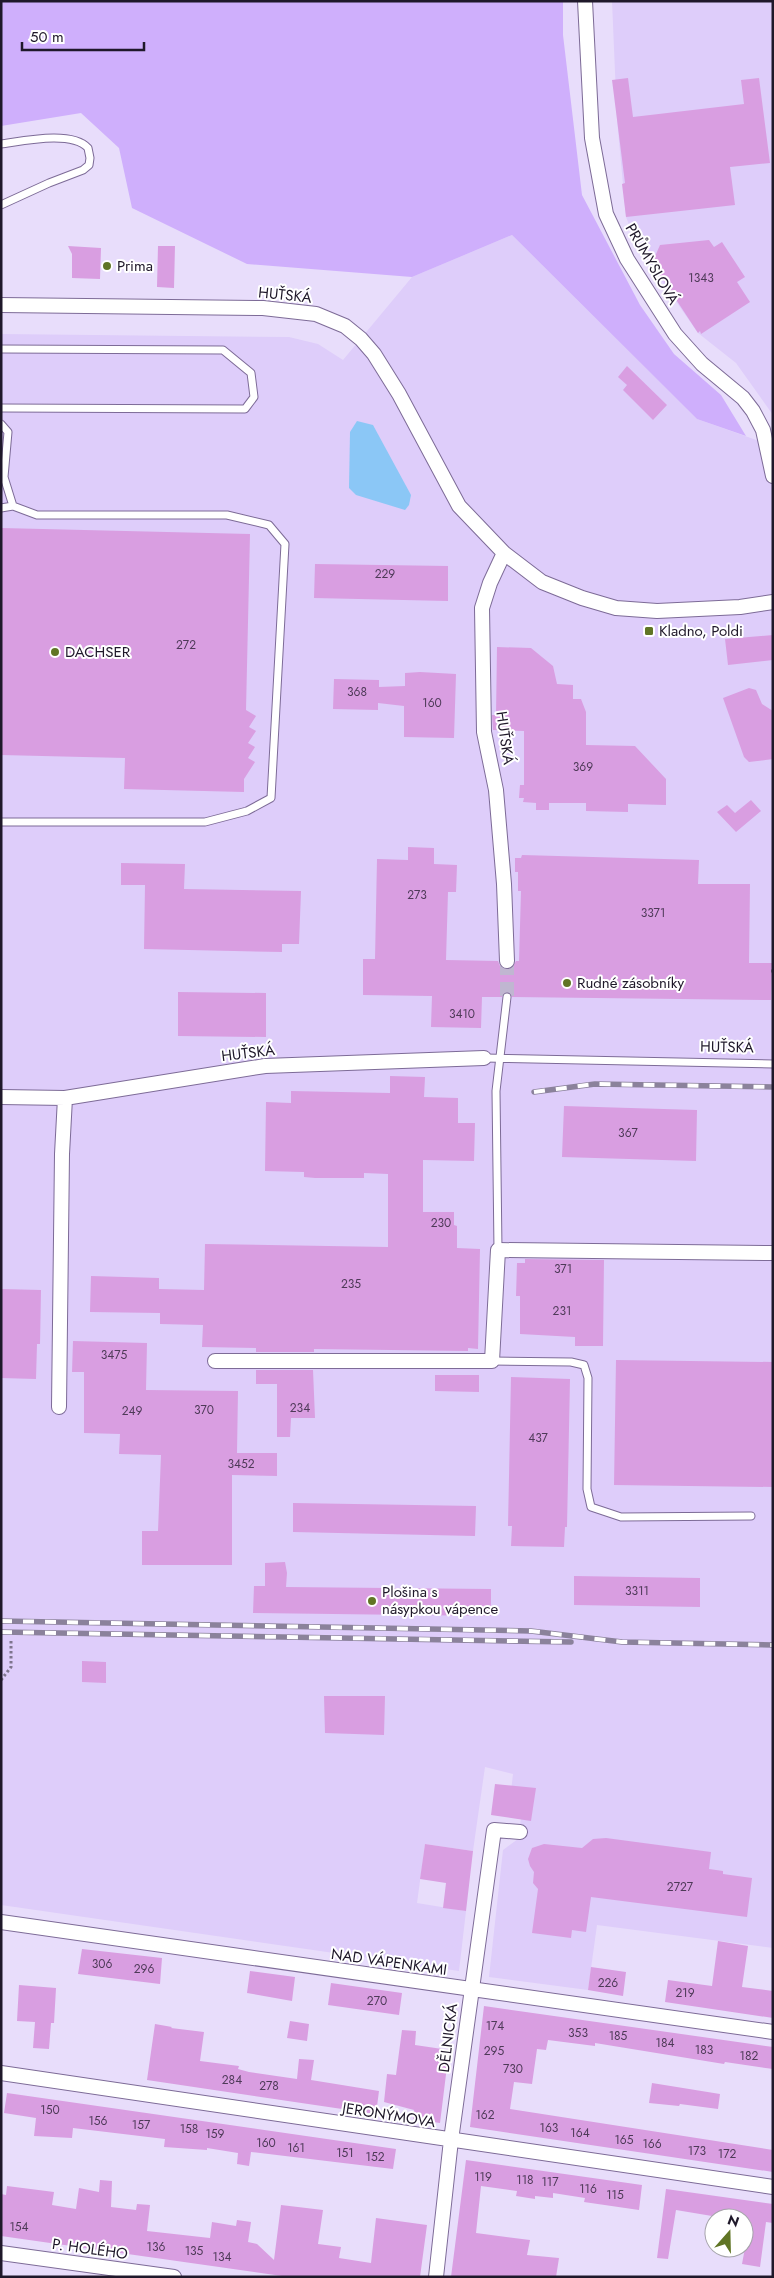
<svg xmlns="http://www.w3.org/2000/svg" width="774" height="2278" viewBox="0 0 774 2278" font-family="Jost,sans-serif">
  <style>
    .built { fill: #decdfa }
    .green { fill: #cfaffc }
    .water { fill: #8bc7f6 }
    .building { fill: #d99ee1 }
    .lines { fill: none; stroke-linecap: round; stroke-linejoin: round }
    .street-tunnel { stroke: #c0b6d1; stroke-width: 14; stroke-dasharray: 14 7; stroke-linecap: butt }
    .lane-casing { stroke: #7d6b97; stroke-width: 9 }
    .street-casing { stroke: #7d6b97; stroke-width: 16 }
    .path { stroke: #7e758d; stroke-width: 3; stroke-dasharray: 2.5 2.5; stroke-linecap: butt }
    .lane { stroke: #fff; stroke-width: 7 }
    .street { stroke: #fff; stroke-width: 14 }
    .rail-casing { stroke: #8b829b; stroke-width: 5.5 }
    .rail { stroke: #fff; stroke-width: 4; stroke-dasharray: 11; stroke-linecap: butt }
    .poi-dot { fill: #607525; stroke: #fff; stroke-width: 2 }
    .labels { text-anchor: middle; stroke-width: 4; stroke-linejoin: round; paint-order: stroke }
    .number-label { font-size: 12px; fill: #4e3a58 }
    .street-label { font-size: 15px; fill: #1f182a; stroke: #fff }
    .poi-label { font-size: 15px; fill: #1f182a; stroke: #fff; text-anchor: start }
  </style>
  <rect width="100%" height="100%" fill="#e8ddfb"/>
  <path class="built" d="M612,1H773V415L736,363L698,333L638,247L626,217L617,119Z
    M512,235L697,419L773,446V1948L597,1925L588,1990L489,1977L503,1850L518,1839L522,1811L509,1809L513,1774L485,1767L473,1851L425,1844L417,1903L466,1911L459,1971L1,1905V334L289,337L318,344L343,360L412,277Z"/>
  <path class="green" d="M1,1H563V35L582,195L640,305L674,354L721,395L746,436L697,419L512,235L412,277L247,264L132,208L119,148L81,113L1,126Z"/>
  <path class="water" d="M357,421L373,425L411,495L409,505L405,510L356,495L349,488L350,432Z"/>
  <path class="building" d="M628,78L633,117L744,104L741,80L759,78L770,163L730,167L735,205L626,217L622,184L625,183L612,80Z
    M709,240L714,247L722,242L745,277L737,282L750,302L701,334L700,331L698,333L656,269L658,268L653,261L660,245Z
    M68,246L101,248L100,279L72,278V254Z
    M158,246H175L174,288L157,287Z
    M627,366L667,405L653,420L623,390L627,385L618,377Z
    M1,528L250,534L246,710L256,716L249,727L256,731L248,743L255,747L248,758L255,762L244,779V792L124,789L125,758L1,755Z
    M315,564L448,566V601L314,598Z
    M773,635V660L728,665L725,639Z
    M497,647L531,648L553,666L557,684L573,685V699H581L586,712V745L635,746L666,779V805L628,804V812L586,811V803H549V810H536V803L523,802L524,798H519L520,785H524V731L493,730L492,715H496Z
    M420,672L456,674L454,738L404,737V706L378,703V710L333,709L334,679L379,680V687L405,686V673Z
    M749,688L756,690L762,704L773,711V759L749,762L744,757L723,698Z
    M751,800L761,811L736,832L717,812L727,805L735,813Z
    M408,847L434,848V864L457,865L456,892H448L446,960L498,961L500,966L507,970L512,968L516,961H519L521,891H518V872H515V858H521L522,855L699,860L698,884H750L749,963H772L771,1000L512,997L507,992L503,993L502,997H482L481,1028L431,1027L432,996L363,995V959H375L377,859L408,860Z
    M121,863L185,864L184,889L301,891L299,944H282V952L144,949L145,885H121Z
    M178,992L266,993V1037L178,1036Z
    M390,1076L425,1077L424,1097L458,1098V1123H475L474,1161L423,1160V1212H454V1225L457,1226V1248L480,1249L478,1349L468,1348V1351L314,1349V1352H256V1348L202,1347L203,1325L160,1324V1313L90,1312L91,1276L159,1278V1289L204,1290L205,1244L388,1247V1174L364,1173V1178H315L304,1177V1172L265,1171L266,1102L291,1103V1091L390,1093Z
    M564,1106L697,1110L696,1161L562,1157Z
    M525,1259L604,1260L603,1346H575V1337L520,1334V1296H516L517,1263H525Z
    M1,1289L41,1290L40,1344H37L36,1379L1,1378Z
    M73,1341L147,1343L146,1390L238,1391L237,1453H277V1476L232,1475V1565H142V1531H158L161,1455L119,1454L120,1434L84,1433V1372H72Z
    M616,1360L773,1362V1487L614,1485Z
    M256,1370H313L315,1418H291L290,1437H277V1384H256Z
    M435,1375H479V1392L435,1391Z
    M511,1377L570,1379L567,1527H565L564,1547L511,1546L512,1526H508Z
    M293,1503L476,1506L475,1536L293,1532Z
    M285,1562L287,1573L286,1587L491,1589V1616L253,1613L254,1586H265V1563Z
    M574,1576L700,1578V1607L574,1605Z
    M82,1661L106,1662V1683L82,1682Z
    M324,1696H385L384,1735L325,1733Z
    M495,1784L536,1788L531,1821L491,1815Z
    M606,1838L711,1852L709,1869L723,1871V1874L752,1878L747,1917L591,1897L586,1932L572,1930L571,1938L532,1933L538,1889L533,1883L534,1872L530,1866L528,1859L532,1848L544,1844L582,1848L593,1839Z
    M425,1844L473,1851L466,1911L443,1908L446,1883L420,1879Z
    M718,1941L748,1946L742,1987L773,1991V2018L665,2002L668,1980L712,1986Z
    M82,1949L162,1958L160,1984L78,1974Z
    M591,1967L626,1972L623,1996L588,1990Z
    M250,1971L295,1977L292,2001L247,1993Z
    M331,1983L402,1993L399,2015L328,2005Z
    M19,1985L56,1988L54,2023H51L49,2049L33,2048L35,2022L17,2021Z
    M484,2006L773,2047V2069L725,2062L724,2064L595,2043V2046L548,2040L546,2050L537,2049L532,2084L514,2082L510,2109L773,2150V2172L470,2127Z
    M290,2021L309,2024L307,2041L287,2038Z
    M155,2024L172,2027L171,2028L204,2032L200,2061L239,2066L238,2069L249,2072L297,2079L299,2059L314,2060L311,2080L379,2091L376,2114L147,2080Z
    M402,2030L416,2031L415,2045L449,2050L440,2123L413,2119L414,2110L384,2102L387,2074L396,2075Z
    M652,2083L720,2094L718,2109L680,2104L679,2106L649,2103Z
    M7,2093L396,2149L393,2169L251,2152L249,2166L237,2164L238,2153L207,2148V2150L164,2147L165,2139L73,2128L72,2138L34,2136L36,2118L4,2113Z
    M466,2160L642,2185L639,2210L584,2202L585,2198L553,2193V2198L535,2196V2199L516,2196L517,2191L481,2186L476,2233L530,2240L527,2255L559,2258L556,2277H451Z
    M100,2180L112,2181L111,2207L136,2210L137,2204L150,2205L147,2231L210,2238L212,2222L236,2226L237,2220L251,2222L248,2242L257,2244L274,2260L281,2205L323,2210L318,2244L341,2247L339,2258L371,2263L376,2218L427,2225L420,2277H289L1,2236V2194L6,2195L7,2186L54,2192L52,2205L76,2209L79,2188L99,2192Z
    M666,2189L773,2204V2223L766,2222L760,2267L742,2264L750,2221H744V2218H724L676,2210L668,2259L657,2258Z"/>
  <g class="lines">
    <path class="street-tunnel" d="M507,961V997"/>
    <defs>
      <path id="lane" d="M1,144C23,141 72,130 88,148L90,158L89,165L83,170L49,183L1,205
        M1,349L223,350L251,373L254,397L245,409L1,408
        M1,424L8,432L4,477L13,506L37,515H227L269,525L285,544L271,798L247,811L205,822H1
        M1,508L13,506
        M484,1058L773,1064
        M498,1250L496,1091L507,997
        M492,1361L571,1362L584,1365L588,1378L587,1489L591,1507L621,1517L751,1516"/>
      <path id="street" d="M585,1L592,138L606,214L627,259L675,334L702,364L743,398L753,411L763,430L773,476
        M1,305L263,308L316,314L345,326L361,339L374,354L399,394L459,506L504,553L542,582L582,598L616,608L657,611L740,607L773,602
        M504,553L490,583L482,608L484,732L496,790L504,884L507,961
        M1,1097L65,1098L265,1066L484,1058
        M215,1361H492L498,1250L773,1253
        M59,1407L62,1154L65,1098
        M1,1922L773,2032
        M1,2073L773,2187
        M1,2253L174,2277
        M436,2277L451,2140L494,1830L520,1832"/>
    </defs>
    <use href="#lane" class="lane-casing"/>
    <use href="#street" class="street-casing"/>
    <path class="path" d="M771,971H773
      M1,1680L11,1667V1639"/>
    <use href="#lane" class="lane"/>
    <use href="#street" class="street"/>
    <defs>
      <path id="rail" d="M534,1092L595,1084L773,1087
        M1,1621L531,1631L622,1642L773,1645
        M1,1632L571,1642"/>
    </defs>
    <use href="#rail" class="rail-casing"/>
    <use href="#rail" class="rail"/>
  </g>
  <g class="poi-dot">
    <circle cx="107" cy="266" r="5"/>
    <rect x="644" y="626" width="10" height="10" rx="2.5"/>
    <circle cx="55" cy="652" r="5"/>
    <circle cx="567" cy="983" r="5"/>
    <circle cx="372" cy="1601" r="5"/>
  </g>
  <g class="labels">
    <g class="number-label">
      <text x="701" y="282">1343</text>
      <text x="385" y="578">229</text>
      <text x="186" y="649">272</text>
      <text x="357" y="696">368</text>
      <text x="432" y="707">160</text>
      <text x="583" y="771">369</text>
      <text x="417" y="899">273</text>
      <text x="653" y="917">3371</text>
      <text x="462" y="1018">3410</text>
      <text x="628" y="1137">367</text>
      <text x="441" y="1227">230</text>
      <text x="563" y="1273">371</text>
      <text x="351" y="1288">235</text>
      <text x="562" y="1315">231</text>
      <text x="114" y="1359">3475</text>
      <text x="300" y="1412">234</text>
      <text x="204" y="1414">370</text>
      <text x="132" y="1415">249</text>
      <text x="538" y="1442">437</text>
      <text x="241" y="1468">3452</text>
      <text x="637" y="1595">3311</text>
      <text x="680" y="1891">2727</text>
      <text x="102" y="1968">306</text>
      <text x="144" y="1973">296</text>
      <text x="608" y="1987">226</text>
      <text x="685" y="1997">219</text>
      <text x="377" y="2005">270</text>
      <text x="495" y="2030">174</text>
      <text x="578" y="2037">353</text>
      <text x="618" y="2040">185</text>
      <text x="665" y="2047">184</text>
      <text x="704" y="2054">183</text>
      <text x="494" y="2055">295</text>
      <text x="749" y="2060">182</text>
      <text x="513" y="2073">730</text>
      <text x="232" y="2084">284</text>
      <text x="269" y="2090">278</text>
      <text x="50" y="2114">150</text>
      <text x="485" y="2119">162</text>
      <text x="98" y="2125">156</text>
      <text x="141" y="2129">157</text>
      <text x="549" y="2132">163</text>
      <text x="189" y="2133">158</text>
      <text x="580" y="2137">164</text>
      <text x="215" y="2138">159</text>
      <text x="624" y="2144">165</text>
      <text x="266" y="2147">160</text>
      <text x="652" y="2148">166</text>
      <text x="296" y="2152">161</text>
      <text x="697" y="2155">173</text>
      <text x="345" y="2157">151</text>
      <text x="727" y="2158">172</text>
      <text x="375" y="2161">152</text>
      <text x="483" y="2181">119</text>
      <text x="525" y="2184">118</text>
      <text x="550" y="2186">117</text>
      <text x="588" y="2193">116</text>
      <text x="615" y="2199">115</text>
      <text x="19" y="2231">154</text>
      <text x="156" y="2251">136</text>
      <text x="194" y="2255">135</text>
      <text x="222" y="2261">134</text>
    </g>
    <g class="street-label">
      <text transform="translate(652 264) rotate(60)" y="5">PRŮMYSLOVÁ</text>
      <text transform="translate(285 295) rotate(6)" y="5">HUŤSKÁ</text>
      <text transform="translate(505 738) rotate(82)" y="5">HUŤSKÁ</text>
      <text transform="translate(727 1047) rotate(1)" y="5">HUŤSKÁ</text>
      <text transform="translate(248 1053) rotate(-7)" y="5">HUŤSKÁ</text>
      <text transform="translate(389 1962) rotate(8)" y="5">NAD VÁPENKAMI</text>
      <text transform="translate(448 2038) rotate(-83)" y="5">DĚLNICKÁ</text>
      <text transform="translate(389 2115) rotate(9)" y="5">JERONÝMOVA</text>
      <text transform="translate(90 2249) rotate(8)" y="5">P. HOLÉHO</text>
    </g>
    <g class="poi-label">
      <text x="117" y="271">Prima</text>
      <text x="659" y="636">Kladno, Poldi</text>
      <text x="65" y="657">DACHSER</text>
      <text x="577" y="988">Rudné zásobníky</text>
      <text x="382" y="1597">Plošina s<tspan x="382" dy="17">násypkou vápence</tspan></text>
    </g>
  </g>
  <rect width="774" height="2278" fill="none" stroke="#1f182a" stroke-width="5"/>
  <g transform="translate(729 2233) rotate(20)"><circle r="24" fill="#ffffff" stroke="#a5a3aa"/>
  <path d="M0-4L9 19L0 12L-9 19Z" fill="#607525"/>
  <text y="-8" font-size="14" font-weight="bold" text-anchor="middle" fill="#1f182a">N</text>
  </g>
  <path d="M22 42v8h122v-8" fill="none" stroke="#1f182a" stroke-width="2.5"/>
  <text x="30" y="42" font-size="15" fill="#1f182a" stroke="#ffffff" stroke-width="4" paint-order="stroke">50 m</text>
</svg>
